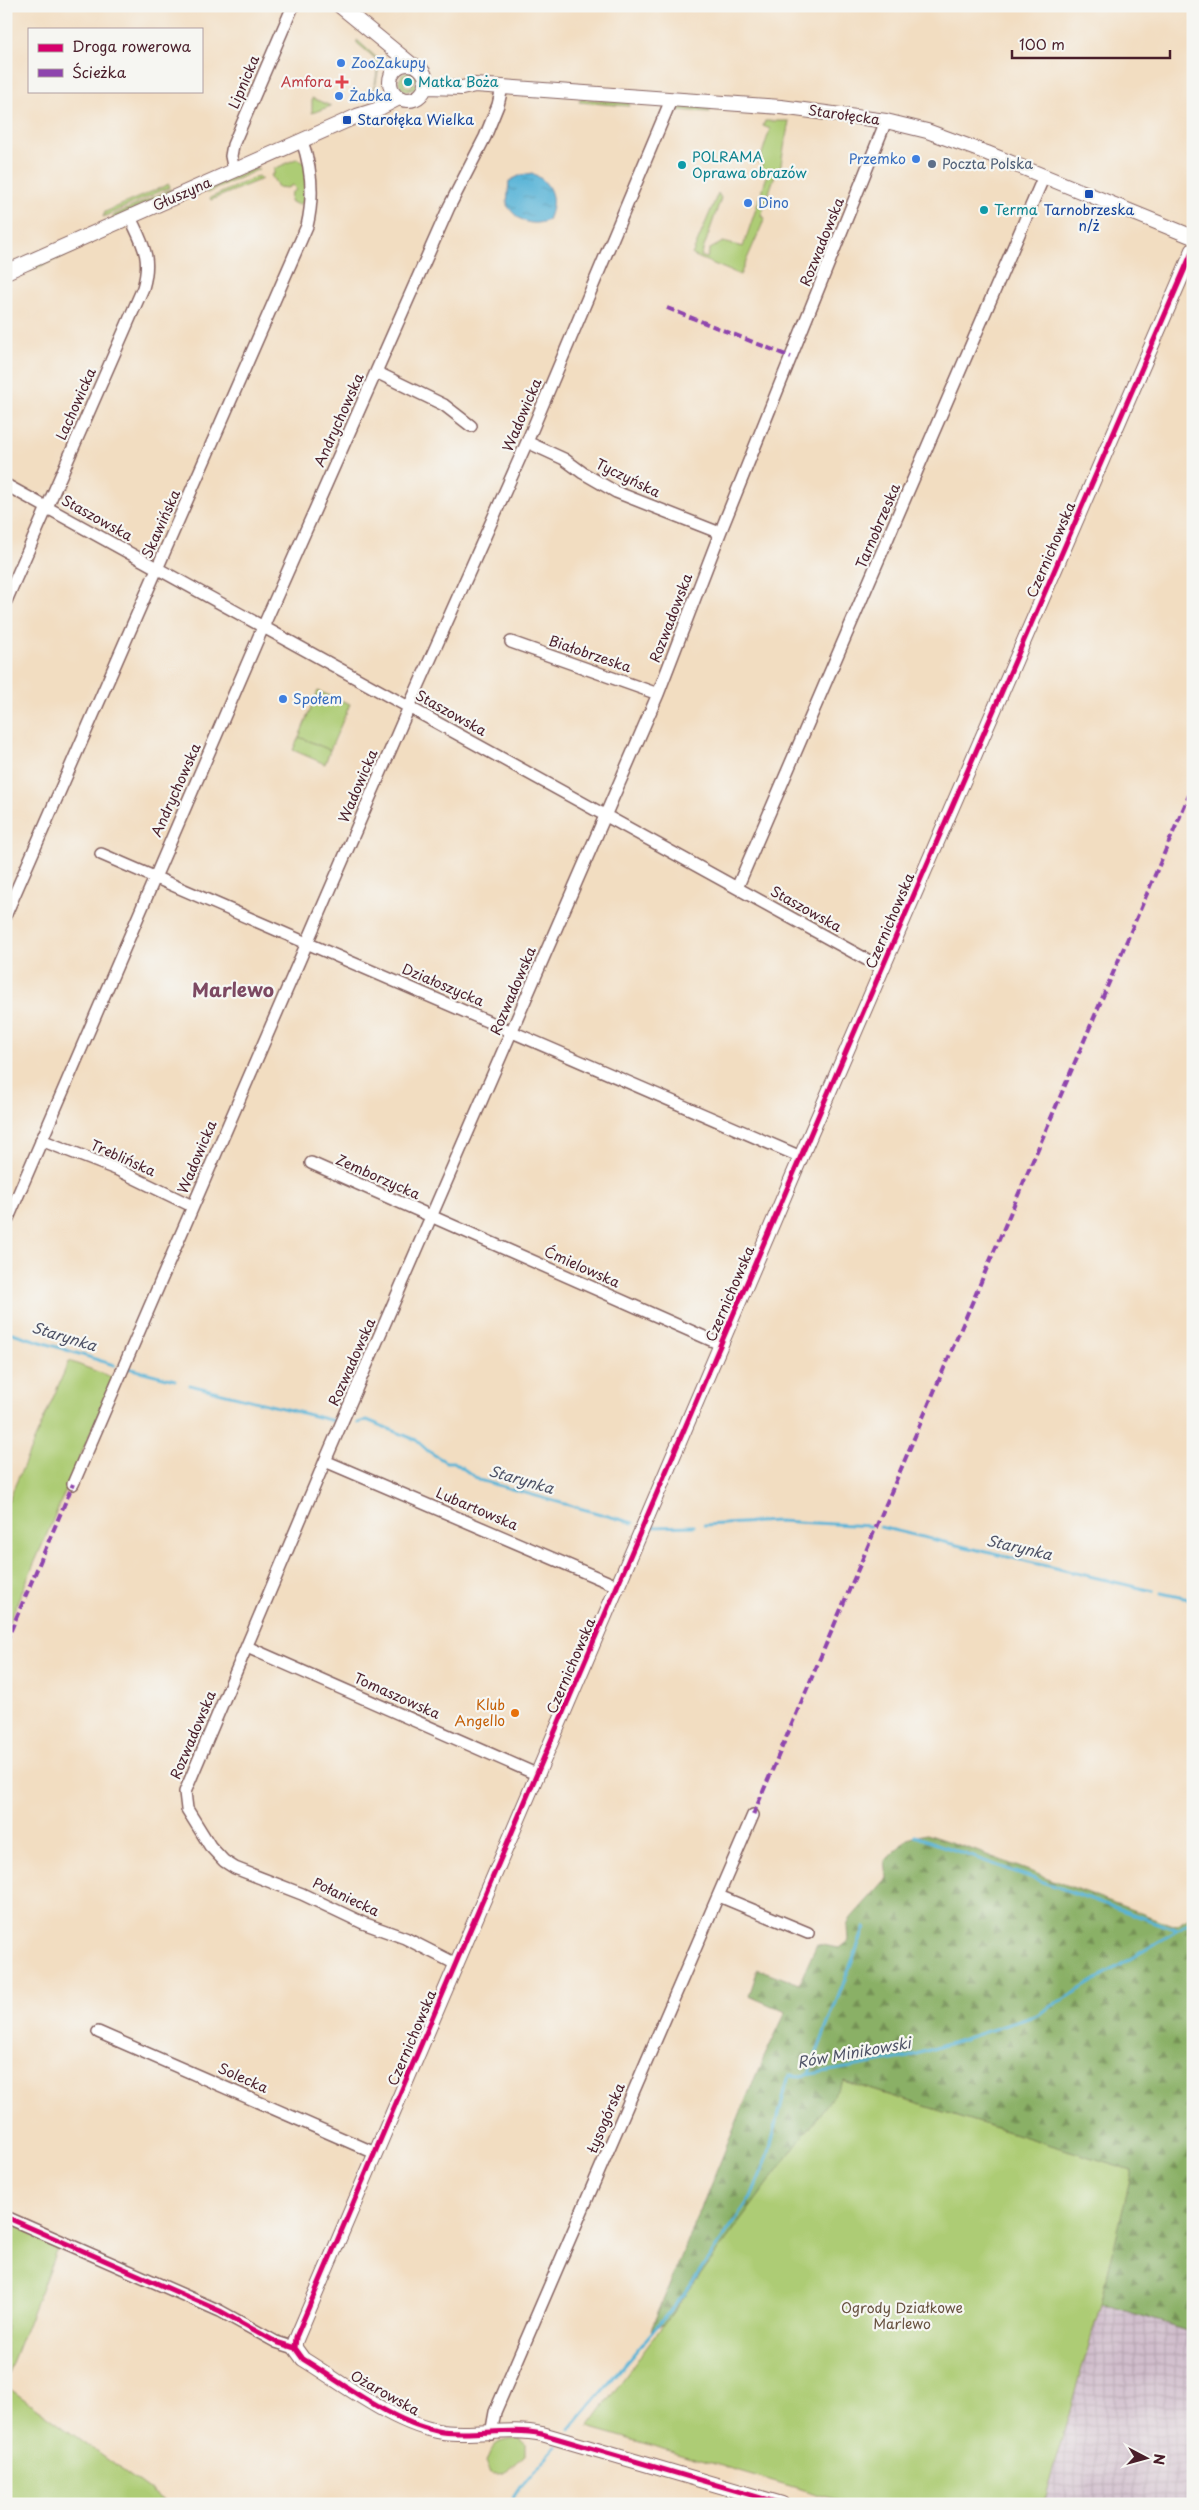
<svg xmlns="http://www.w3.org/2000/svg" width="1199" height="2510" viewBox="0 0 1199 2510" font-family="'Playpen Sans',sans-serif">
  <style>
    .industrial { fill: url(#industrial-grid) }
    .green { fill: #adcc74; stroke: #7c7650 }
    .forest { fill: url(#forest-firs); stroke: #6a6848 }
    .park { fill: url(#park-tufts); stroke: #7c7650 }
    .water { fill: url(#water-ripples); stroke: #526a81 }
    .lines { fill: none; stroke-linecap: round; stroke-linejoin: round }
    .stream { stroke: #59b4d7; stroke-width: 3 }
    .minor-casing { stroke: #856260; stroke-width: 14 }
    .tertiary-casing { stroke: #856260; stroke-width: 16 }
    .minor { stroke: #fff; stroke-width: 11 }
    .tertiary { stroke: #fff; stroke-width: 14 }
    .quiet { stroke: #8e44ad; stroke-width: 4; stroke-dasharray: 8 4; stroke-linecap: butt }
    .cycleway-casing { stroke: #f6f6f2; stroke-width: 8 }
    .cycleway { stroke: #d6006c; stroke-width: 5 }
    .shop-dot { fill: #3f7fe0; stroke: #f6f6f2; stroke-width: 2 }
    .health-dot { fill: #e0444e; stroke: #f6f6f2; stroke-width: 2 }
    .culture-dot { fill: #0f9aa8; stroke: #f6f6f2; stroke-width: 2 }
    .transit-dot { fill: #1a4fb4; stroke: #f6f6f2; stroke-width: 2 }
    .service-dot { fill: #5c6f8a; stroke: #f6f6f2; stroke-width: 2 }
    .food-dot { fill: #e8710a; stroke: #f6f6f2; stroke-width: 2 }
    .labels { text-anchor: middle; stroke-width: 4.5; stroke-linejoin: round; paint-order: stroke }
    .shop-label { font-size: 14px; fill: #366cbe; stroke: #f6f6f2; text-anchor: start }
    .street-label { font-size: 14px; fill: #4a1f2b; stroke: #f6f6f2 }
    .health-label { font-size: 14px; fill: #be3a42; stroke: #f6f6f2; text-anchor: end }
    .culture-label { font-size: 14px; fill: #0d838f; stroke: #f6f6f2; text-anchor: start }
    .transit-label { font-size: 14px; fill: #164399; stroke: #f6f6f2; text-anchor: start }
    .service-label { font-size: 14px; fill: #4e5e75; stroke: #f6f6f2; text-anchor: start }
    .food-label { font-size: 14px; fill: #c56008; stroke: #f6f6f2; text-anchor: end }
    .park-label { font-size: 14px; fill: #685341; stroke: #f6f6f2 }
    .water-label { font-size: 15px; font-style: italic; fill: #4f5367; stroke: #f6f6f2 }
    .district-label { font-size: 19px; font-weight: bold; fill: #7c4962; stroke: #f6f6f2 }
  </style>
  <defs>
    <pattern id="industrial-grid" width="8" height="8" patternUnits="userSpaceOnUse" patternTransform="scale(1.25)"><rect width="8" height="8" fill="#d0bdcc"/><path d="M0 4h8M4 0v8" fill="none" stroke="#b4a2af"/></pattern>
    <pattern id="forest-firs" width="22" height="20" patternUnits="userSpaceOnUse" patternTransform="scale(1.25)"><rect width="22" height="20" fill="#8ab066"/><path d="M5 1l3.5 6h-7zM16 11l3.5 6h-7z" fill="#738f54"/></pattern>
    <pattern id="park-tufts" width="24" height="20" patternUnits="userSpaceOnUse" patternTransform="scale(1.25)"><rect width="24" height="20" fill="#adcc74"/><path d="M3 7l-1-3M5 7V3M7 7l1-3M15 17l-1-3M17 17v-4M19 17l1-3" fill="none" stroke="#96af65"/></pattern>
    <pattern id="water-ripples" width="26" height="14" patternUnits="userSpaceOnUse" patternTransform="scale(1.25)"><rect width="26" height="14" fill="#59b4d7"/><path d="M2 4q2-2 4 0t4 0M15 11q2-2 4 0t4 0" fill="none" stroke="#4c92af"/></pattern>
  </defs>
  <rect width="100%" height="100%" fill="#f6f6f2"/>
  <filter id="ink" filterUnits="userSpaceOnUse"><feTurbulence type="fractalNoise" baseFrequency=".02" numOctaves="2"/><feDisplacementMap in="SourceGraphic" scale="10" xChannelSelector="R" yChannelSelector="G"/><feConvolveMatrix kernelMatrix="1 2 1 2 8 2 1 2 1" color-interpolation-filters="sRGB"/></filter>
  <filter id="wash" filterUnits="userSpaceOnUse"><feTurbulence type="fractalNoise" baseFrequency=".0096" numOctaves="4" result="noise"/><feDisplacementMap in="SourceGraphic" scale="20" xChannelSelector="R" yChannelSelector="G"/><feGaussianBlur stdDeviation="1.12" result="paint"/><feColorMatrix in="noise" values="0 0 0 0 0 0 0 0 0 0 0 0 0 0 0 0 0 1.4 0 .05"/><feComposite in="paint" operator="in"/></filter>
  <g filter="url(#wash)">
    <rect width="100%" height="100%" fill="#f2ddc1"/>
    <path class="industrial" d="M1101,2303L1193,2331V2504H1043Z"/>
    <path class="green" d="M357,40L380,61L374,93L369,96L367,90H374L378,66L373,65L376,59L357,43Z
      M409,72L415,76L418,81H413V78L404,77V86L412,87V83L417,84L414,89L407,91L401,88L399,81L402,75Z
      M312,98L331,106L312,113Z
      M580,99L628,102L629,106L579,102Z
      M680,106L709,108L710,112L674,110Z
      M765,121H789L779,175H775L761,216L765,218L740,275L692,255L718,193L721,198L701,256L707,258L710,249L723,242L743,247L768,173L760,170L762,165L759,163L770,129L763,126Z
      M298,158L302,162L305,161L308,199L298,205L290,201L291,193L296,190L293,185L287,188L278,187L271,175L274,174V169Z
      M255,168L259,169L207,193V189Z
      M258,176L262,179L211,200L210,198Z
      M169,184L170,187L103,217L105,212Z
      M171,189V192L112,219L114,215Z
      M72,249L75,251L30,271L31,268Z
      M318,691L350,704L330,750L299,737Z
      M69,1361L114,1378L6,1629V1506Z
      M843,2081L1133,2170L1101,2303L1043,2504H852L588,2427Z
      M6,2220L59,2244L6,2378Z
      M6,2386L169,2504H6Z
      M519,2439L525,2444V2455C515,2463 506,2478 491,2473L486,2463C494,2441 497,2441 519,2439Z"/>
    <path class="forest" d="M926,1834L971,1849L1175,1926L1193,1916V2332L1101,2303L1132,2170L844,2081L664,2324L651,2330L758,2070L786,2012L749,1996L758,1969L799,1984L817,1944L839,1948L848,1941L847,1926L851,1918L887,1878L885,1861L907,1839Z"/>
    <path class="park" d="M299,737L330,750L325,764L293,750Z"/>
    <path class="water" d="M532,173C552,183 557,199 548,220C530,228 517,220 507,205L509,181L521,175Z"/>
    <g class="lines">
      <path class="stream" d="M6,1331L114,1365
        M128,1368L175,1380
        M190,1385L334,1421
        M358,1423L367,1420L416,1440L428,1451L446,1462H454L479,1480L633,1523
        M704,1525L778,1521L870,1526
        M649,1527L694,1526
        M880,1527L1153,1591
        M1161,1593L1193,1600
        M915,1836L1177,1930
        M809,2073L865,1927
        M570,2429L686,2292L751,2197L768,2156L789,2075L800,2076L908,2057L1037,2015L1193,1921
        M510,2504L521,2487L556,2447"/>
    </g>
  </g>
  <g filter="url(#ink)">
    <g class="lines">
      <defs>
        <path id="minor" d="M234,171L231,156L233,145L293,6
          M376,372L444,405L471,426
          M527,442L564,459L583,473L616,492L720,533
          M6,485L882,968
          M6,601L143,288C152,257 143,245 130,217
          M511,642L658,694
          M101,854L801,1157
          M737,888L1044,176
          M6,914L307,226C314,197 312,169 302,141
          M41,1140L116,1169L192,1206
          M311,1163L720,1344
          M6,1223L263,627L449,207L485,137L498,105L502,88
          M325,1461L617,1586
          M73,1484L409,707L527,442L671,100
          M247,1647L536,1774
          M719,1896L808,1933
          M456,1964L405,1938L363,1923L302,1894L235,1868L224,1861L210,1846L187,1809L185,1792L325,1461L658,694L720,533L886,121
          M98,2032L375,2153
          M6,2217L220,2311L276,2342L295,2348
          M491,2434L495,2412L753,1815"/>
        <path id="tertiary" d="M340,6L411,64
          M390 82a18 18 0 1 1 36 0a18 18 0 1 1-36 0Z
          M426,87L462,88L475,85L781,107L886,121L927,131L987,153L1193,237
          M6,272L357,116L376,110L399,98
          M782,2504L542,2434C510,2427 476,2436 443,2432C395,2425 344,2384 303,2359L295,2348V2342L809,1138L1193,250"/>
      </defs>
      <use href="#minor" class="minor-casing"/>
      <use href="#tertiary" class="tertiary-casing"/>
      <use href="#minor" class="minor"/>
      <use href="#tertiary" class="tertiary"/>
      <path class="quiet" d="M667,308L791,357
        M6,1642L73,1484
        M753,1815L1193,786"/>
      <defs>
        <path id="cycleway" d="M6,2217L220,2311L276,2342L295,2348L303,2359C344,2384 395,2425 443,2432C476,2436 510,2427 542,2434L782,2504
          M295,2348L296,2337L822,1107L1193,250"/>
      </defs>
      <use href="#cycleway" class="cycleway-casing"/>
      <use href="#cycleway" class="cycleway"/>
    </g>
  </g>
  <g class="shop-dot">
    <circle cx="341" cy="63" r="5"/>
    <circle cx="339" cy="96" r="5"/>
    <circle cx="916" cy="159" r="5"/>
    <circle cx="748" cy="203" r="5"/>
    <circle cx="283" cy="699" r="5"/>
  </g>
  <path class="health-dot" d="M339.5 74.5h5v5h5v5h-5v5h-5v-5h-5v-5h5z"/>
  <g class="culture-dot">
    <circle cx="408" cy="82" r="5"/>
    <circle cx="682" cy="165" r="5"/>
    <circle cx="984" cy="210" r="5"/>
  </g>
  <g class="transit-dot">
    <rect x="342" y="115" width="10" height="10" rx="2.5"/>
    <rect x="1084" y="189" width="10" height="10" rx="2.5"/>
  </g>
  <circle class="service-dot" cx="932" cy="164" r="5"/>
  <circle class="food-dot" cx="515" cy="1713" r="5"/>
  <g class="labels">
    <g class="shop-label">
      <text x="351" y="68">ZooZakupy</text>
      <text x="349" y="101">Żabka</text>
      <text x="906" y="164" text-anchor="end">Przemko</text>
      <text x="758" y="208">Dino</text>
      <text x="293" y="704">Społem</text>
    </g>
    <g class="street-label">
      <text transform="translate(244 82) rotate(-67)" y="5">Lipnicka</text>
      <text transform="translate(844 115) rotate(8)" y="5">Starołęcka</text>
      <text transform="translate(182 194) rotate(-24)" y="5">Głuszyna</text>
      <text transform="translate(822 242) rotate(-68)" y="5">Rozwadowska</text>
      <text transform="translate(76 404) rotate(-66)" y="5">Lachowicka</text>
      <text transform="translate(522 415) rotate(-67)" y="5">Wadowicka</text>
      <text transform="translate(339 420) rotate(-66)" y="5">Andrychowska</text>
      <text transform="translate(628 478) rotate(26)" y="5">Tyczyńska</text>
      <text transform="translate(97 518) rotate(29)" y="5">Staszowska</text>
      <text transform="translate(161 524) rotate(-66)" y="5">Skawińska</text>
      <text transform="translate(878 526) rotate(-67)" y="5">Tarnobrzeska</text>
      <text transform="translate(1051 550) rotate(-67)" y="5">Czernichowska</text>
      <text transform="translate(671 618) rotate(-69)" y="5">Rozwadowska</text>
      <text transform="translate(590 654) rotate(19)" y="5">Białobrzeska</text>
      <text transform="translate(451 713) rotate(29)" y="5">Staszowska</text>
      <text transform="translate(358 786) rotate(-67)" y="5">Wadowicka</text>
      <text transform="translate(176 790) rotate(-66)" y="5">Andrychowska</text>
      <text transform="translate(806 909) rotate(29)" y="5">Staszowska</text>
      <text transform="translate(890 921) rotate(-67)" y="5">Czernichowska</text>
      <text transform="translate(443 985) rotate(23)" y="5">Działoszycka</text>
      <text transform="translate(513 991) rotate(-67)" y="5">Rozwadowska</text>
      <text transform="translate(197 1157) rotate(-67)" y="5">Wadowicka</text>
      <text transform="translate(123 1158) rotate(24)" y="5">Treblińska</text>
      <text transform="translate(378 1177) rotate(24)" y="5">Zemborzycka</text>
      <text transform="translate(582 1267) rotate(24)" y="5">Ćmielowska</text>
      <text transform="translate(730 1294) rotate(-67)" y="5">Czernichowska</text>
      <text transform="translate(352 1362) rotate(-66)" y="5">Rozwadowska</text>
      <text transform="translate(477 1509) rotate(23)" y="5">Lubartowska</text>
      <text transform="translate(571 1666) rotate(-67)" y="5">Czernichowska</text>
      <text transform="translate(397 1696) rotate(24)" y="5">Tomaszowska</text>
      <text transform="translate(193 1735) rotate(-67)" y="5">Rozwadowska</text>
      <text transform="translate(346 1897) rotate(25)" y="5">Połaniecka</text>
      <text transform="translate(412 2038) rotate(-67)" y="5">Czernichowska</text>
      <text transform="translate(243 2078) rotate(24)" y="5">Solecka</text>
      <text transform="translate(606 2118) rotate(-67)" y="5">Łysogórska</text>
      <text transform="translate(385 2393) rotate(29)" y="5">Ożarowska</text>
    </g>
    <g class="health-label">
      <text x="332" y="87">Amfora</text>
    </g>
    <g class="culture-label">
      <text x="418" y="87">Matka Boża</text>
      <text x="692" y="162">POLRAMA<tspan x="692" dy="16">Oprawa obrazów</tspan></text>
      <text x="994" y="215">Terma</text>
    </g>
    <g class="transit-label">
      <text x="357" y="125">Starołęka Wielka</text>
      <text x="1089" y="215" text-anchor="middle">Tarnobrzeska<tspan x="1089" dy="16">n/ż</tspan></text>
    </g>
    <g class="service-label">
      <text x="942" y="169">Poczta Polska</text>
    </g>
    <g class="food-label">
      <text x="505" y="1710">Klub<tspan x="505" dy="16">Angello</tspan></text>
    </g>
    <g class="park-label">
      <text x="902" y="2313">Ogrody Działkowe<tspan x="902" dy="16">Marlewo</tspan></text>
    </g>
    <g class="water-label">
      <text transform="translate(64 1337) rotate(17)" y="5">Starynka</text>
      <text transform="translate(521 1480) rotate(16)" y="5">Starynka</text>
      <text transform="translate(1019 1548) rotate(13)" y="5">Starynka</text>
      <text transform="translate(854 2053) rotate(-10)" y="5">Rów Minikowski</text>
    </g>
    <g class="district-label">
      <text x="233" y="997">Marlewo</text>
    </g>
  </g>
  <rect width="1199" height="2510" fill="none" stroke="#f6f6f2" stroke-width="25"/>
  <rect x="28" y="28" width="175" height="65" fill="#f6f6f2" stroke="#b1a0a2"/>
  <rect x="38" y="44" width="25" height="8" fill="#d6006c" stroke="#b1a0a2"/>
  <text x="72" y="52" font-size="15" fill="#4a1f2b">Droga rowerowa</text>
  <rect x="38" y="69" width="25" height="8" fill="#8e44ad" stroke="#b1a0a2"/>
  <text x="72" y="78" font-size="15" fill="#4a1f2b">Ścieżka</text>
  <g transform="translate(1146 2458) rotate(96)" stroke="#f6f6f2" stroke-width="4" paint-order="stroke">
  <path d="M0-4L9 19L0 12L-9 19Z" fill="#4a1f2b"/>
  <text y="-8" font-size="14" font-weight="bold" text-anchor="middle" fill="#4a1f2b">N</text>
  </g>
  <path d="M1012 50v8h158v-8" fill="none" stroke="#4a1f2b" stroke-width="2.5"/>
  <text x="1019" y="50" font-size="15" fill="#4a1f2b" stroke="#f6f6f2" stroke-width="4" paint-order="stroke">100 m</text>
</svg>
